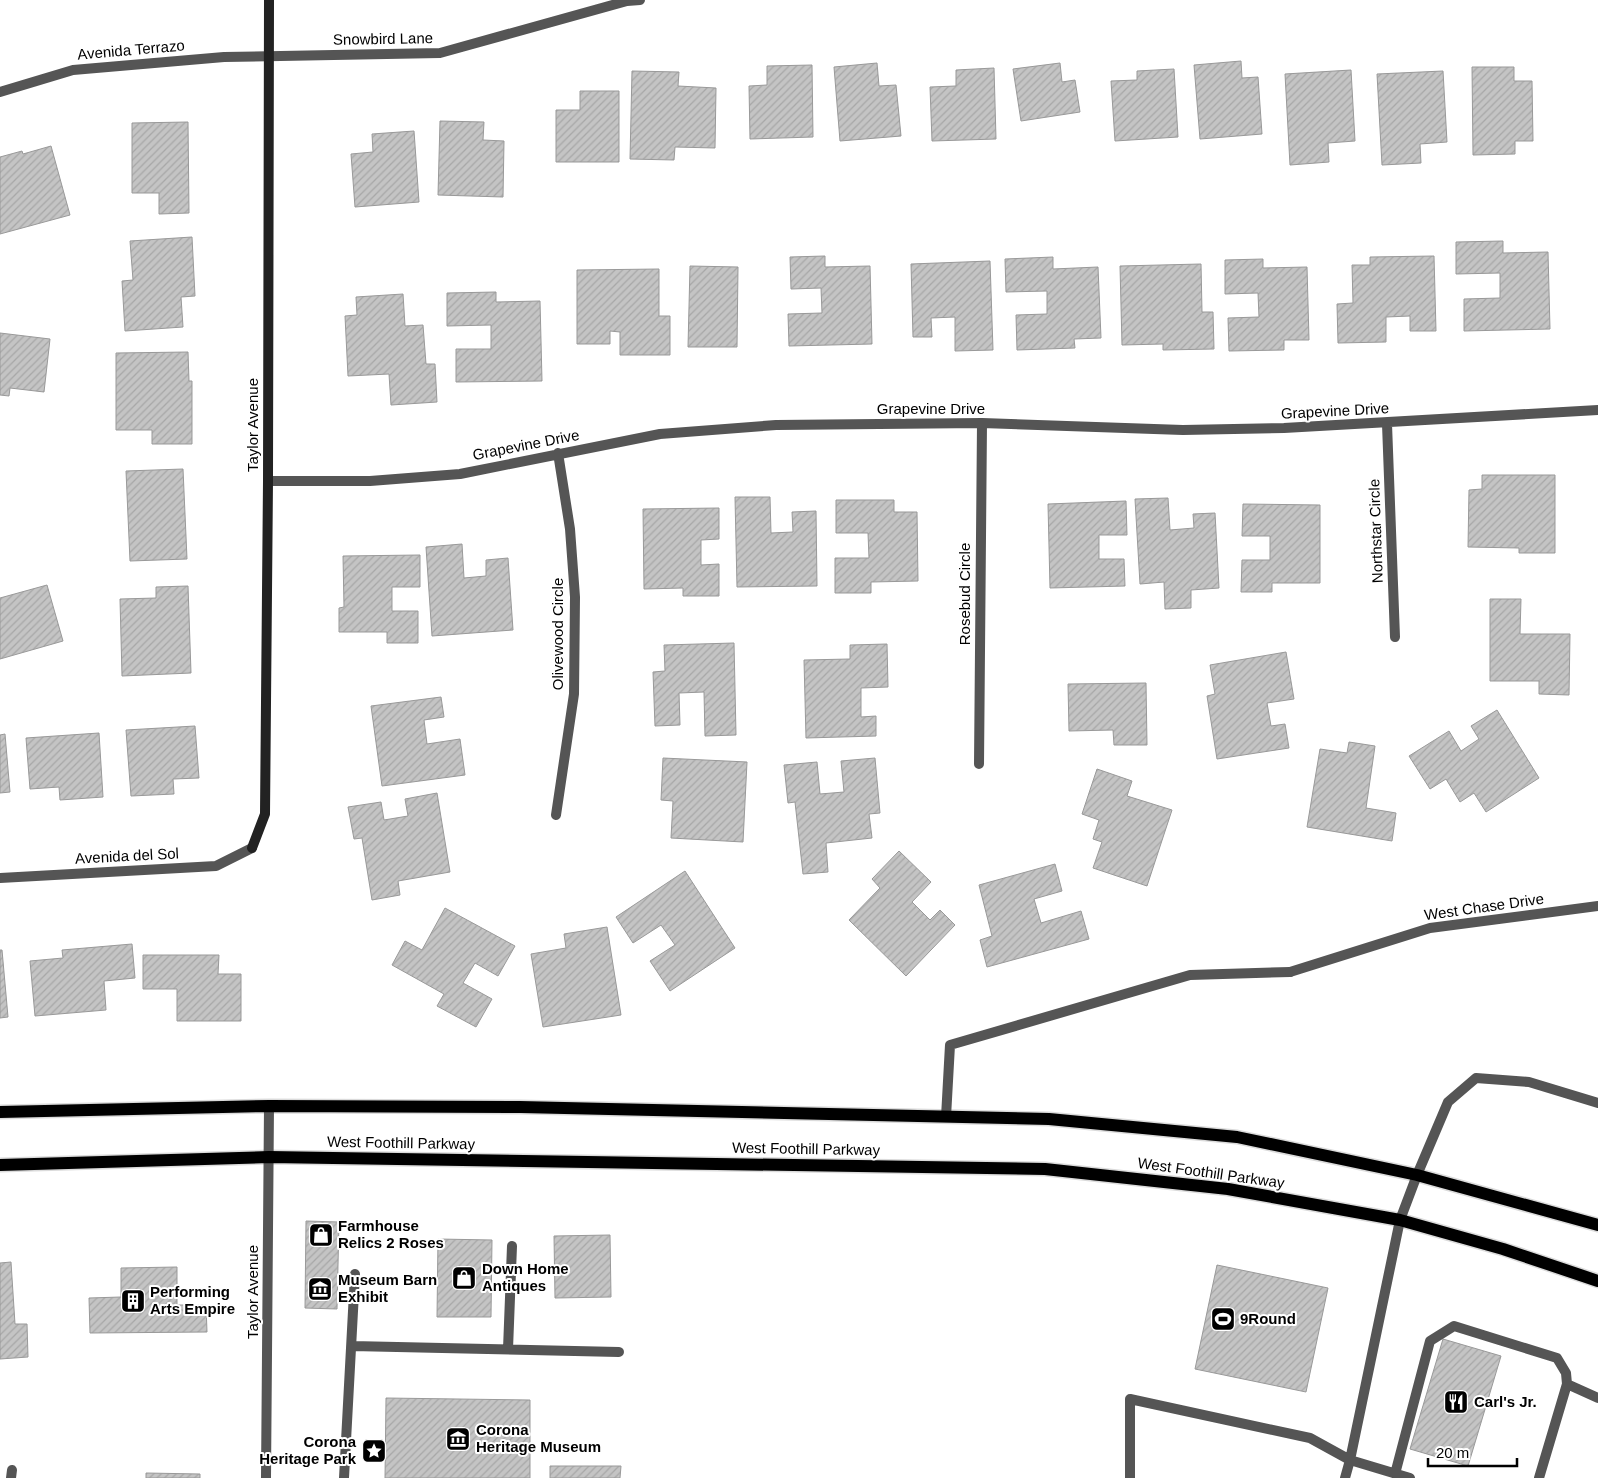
<svg xmlns="http://www.w3.org/2000/svg" width="1598" height="1478" viewBox="0 0 1598 1478" font-family="Arial,sans-serif">
  <style>
    .building { fill: url(#building-hatch); stroke: #999 }
    .lines { fill: none; stroke-linecap: round; stroke-linejoin: round }
    .primary-casing { stroke: #dbdbdb; stroke-width: 15 }
    .lane { stroke: #555; stroke-width: 10 }
    .street { stroke: #555; stroke-width: 10 }
    .secondary { stroke: #222; stroke-width: 10 }
    .primary { stroke: #000; stroke-width: 12 }
    .labels { text-anchor: middle; stroke-width: 4; stroke-linejoin: round; paint-order: stroke }
    .street-label { font-size: 15px; fill: #000; stroke: #fff }
    .poi-label { font-size: 15px; font-weight: bold; fill: #000; stroke: #fff; text-anchor: start }
  </style>
  <defs>
    <pattern id="building-hatch" width="6" height="6" patternUnits="userSpaceOnUse" patternTransform="scale(1.25)"><rect width="6" height="6" fill="#c4c4c4"/><path d="M-1 1l2-2M0 6l6-6M5 7l2-2" fill="none" stroke="#a7a7a7"/></pattern>
  </defs>
  <rect width="100%" height="100%" fill="#fff"/>
  <path class="building" d="M1241,61L1242,78L1258,77L1262,134L1200,139L1194,65Z
    M877,63L879,86L896,85L901,136L840,141L834,67Z
    M1060,63L1062,82L1075,80L1080,112L1021,121L1013,69Z
    M812,65L813,137L750,139L749,86L767,85V66Z
    M1472,67H1514V81H1532L1533,141H1515V154L1473,155Z
    M994,68L996,139L932,141L930,87L956,86V70Z
    M1174,69L1178,137L1115,141L1111,81L1137,80V71Z
    M1351,70L1355,141L1328,143L1329,162L1290,165L1285,74Z
    M632,71L679,72L678,86L716,88L715,148L675,147L674,160L630,159Z
    M1443,71L1447,142L1420,144L1421,163L1382,165L1377,74Z
    M580,91H619V162H556V110H580Z
    M440,121L484,122L483,140L504,141L503,197L438,195Z
    M188,122L189,213L159,214V193H132V123Z
    M414,131L419,202L355,207L351,154L373,152L372,134Z
    M51,146L70,215L0,234V157L22,151L23,154Z
    M192,237L195,296L181,297L183,327L125,331L122,281L133,280L130,241Z
    M1503,241V253L1548,252L1550,329L1464,331V299L1500,298V273L1456,274V242Z
    M825,256V267L870,266L872,344L789,346L788,314L822,313L821,288L791,289L790,257Z
    M1434,256L1436,331H1410V316L1386,317V342L1338,343L1337,304L1353,303L1352,265H1370V257Z
    M1053,257V269L1098,267L1101,338L1074,339L1075,348L1017,350L1016,315L1047,314V291L1006,292L1005,259Z
    M1263,259V268L1307,267L1309,340H1284V350L1229,351L1228,318L1259,317L1258,293L1225,294V260Z
    M990,261L993,350L955,351V317L931,318L932,337H913L911,264Z
    M1201,264L1202,312H1213L1214,349L1163,350V344L1122,345L1120,266Z
    M690,266L738,267L737,347H688Z
    M659,269V316H670V355H620V332L610,331V344H577V270Z
    M496,292V302L540,301L542,381L456,382V349H491V325L447,326V293Z
    M403,294L405,326L423,325L426,364H435L437,402L391,405L389,374L348,376L345,316L357,315L356,297Z
    M0,333L50,339L44,392L10,388L9,396L0,395Z
    M188,352L189,381H192V444H152V430H116V353Z
    M183,469L187,559L130,561L126,471Z
    M1482,475H1555V553H1519V548L1468,547L1469,490L1482,489Z
    M735,497H770L771,533L793,532L792,512L816,511L817,586L737,587Z
    M1168,498L1170,530L1194,528L1193,514L1215,513L1219,588L1191,590V608L1165,609L1164,582L1140,584L1135,499Z
    M836,500H894V512H917L918,581L871,582V593H835V558H869L868,533H836Z
    M1126,501L1127,535H1099V559H1124L1125,586L1050,588L1048,504Z
    M1243,504L1320,505V583H1272V592H1241L1242,560H1270V536H1242Z
    M719,508V539L701,540V565L719,564V596H683V588L644,589L643,509Z
    M462,544L464,578L486,576V560L508,558L513,630L432,636L426,547Z
    M420,555V587H392V611H418V643H387V632H339V608L344,607L343,556Z
    M47,585L63,641L0,659V598Z
    M188,586L191,673L122,676L120,599L156,598V587Z
    M1490,599H1521L1520,634H1570L1569,695L1539,694V681H1490Z
    M734,643L736,735L705,736L704,692L679,693L680,725L655,726L653,672L665,671L664,645Z
    M887,644L888,687L861,688V717L876,716V736L806,738L804,660L850,659V645Z
    M1286,652L1294,699L1267,703L1271,726L1285,724L1289,748L1217,759L1207,696L1215,694L1210,665Z
    M1146,683L1147,745H1114L1113,730L1069,731L1068,684Z
    M441,697L444,717L424,720L427,744L460,739L465,775L382,786L371,706Z
    M1497,710L1539,778L1486,812L1474,793L1460,802L1446,779L1430,789L1409,756L1449,731L1461,751L1479,739L1471,726Z
    M195,726L199,778L173,779L174,794L131,796L126,730Z
    M99,733L103,797L60,800L59,787L30,789L26,738Z
    M5,734L10,792L0,793V735Z
    M1349,742L1375,746L1366,808L1396,813L1392,841L1307,827L1320,749L1347,753Z
    M663,758L747,762L743,842L671,838L673,801L661,800Z
    M875,758L880,813L869,814L872,838L826,843L828,872L803,874L795,802L788,803L784,765L817,762L820,794L844,792L841,761Z
    M1097,769L1132,781L1127,796L1172,810L1147,886L1093,868L1102,842L1093,839L1099,820L1082,814Z
    M437,793L450,872L398,881L400,895L372,900L362,838L354,839L348,807L381,802L384,820L408,816L405,799Z
    M899,851L931,882L912,902L930,920L940,910L955,925L906,976L849,920L880,888L872,879Z
    M1055,864L1062,891L1034,899L1041,923L1081,911L1089,939L987,967L980,940L992,936L979,885Z
    M685,871L735,948L670,991L650,961L675,945L661,925L633,943L616,917Z
    M445,908L515,946L498,976L475,963L463,983L492,999L476,1027L437,1006L444,994L392,965L405,941L422,950Z
    M607,927L621,1015L543,1027L531,954L566,948L564,934Z
    M132,944L135,978L104,981L106,1010L35,1016L30,961L63,958L62,950Z
    M0,950H2L8,1017L0,1018Z
    M143,955H219L218,974H241V1021H177V989H143Z
    M306,1221L339,1222L337,1309L305,1308Z
    M610,1235L611,1297L555,1298L554,1236Z
    M438,1239L492,1240L491,1317H437Z
    M11,1262L15,1324H27L28,1357L0,1359V1263Z
    M1217,1265L1328,1288L1306,1392L1195,1369Z
    M177,1267V1305H206L207,1332L90,1333L89,1298L121,1297V1268Z
    M1443,1339L1501,1356L1468,1466L1410,1449Z
    M386,1398L530,1400V1478H385Z
    M550,1466H621L620,1478H550Z
    M146,1473L200,1474V1478H146Z"/>
  <g class="lines">
    <defs>
      <path id="primary" d="M0,1112L269,1106L520,1107L1049,1119L1237,1137L1417,1175L1598,1225
        M0,1165L269,1157L1045,1169L1228,1189L1400,1220L1503,1249L1598,1281"/>
    </defs>
    <use href="#primary" class="primary-casing"/>
    <path class="lane" d="M946,1117L950,1045L1190,975L1290,972
      M352,1346L619,1352
      M508,1349L512,1246
      M1395,1474L1430,1341L1454,1326L1557,1358L1566,1373L1567,1384
      M344,1478L355,1274
      M1130,1478V1399L1310,1438L1350,1460L1410,1478
      M1345,1478L1350,1460L1400,1220L1417,1175L1448,1102L1476,1078L1529,1082L1598,1103
      M1539,1478L1567,1384L1598,1398"/>
    <path class="street" d="M0,92L73,70L224,57L440,53L627,1L640,0
      M1387,424L1395,637
      M268,481H370L460,474L660,434L776,425L982,423L1183,430L1284,428L1598,410
      M979,764L982,423
      M556,815L574,694L575,597L570,529L558,453
      M0,878L216,866L252,848
      M1290,972L1430,928L1598,906
      M11,1478L12,1470
      M266,1478L269,1106"/>
    <path class="secondary" d="M252,848L265,814L268,481L269,0"/>
    <use href="#primary" class="primary"/>
  </g>
  <defs>
    <symbol id="shop-square" viewBox="-11 -11 22 22"><rect x="-9" y="-9" width="18" height="18" rx="4" fill="#000" stroke="#fff"/><path d="M-5-2.5h2.3a2.7 3.5 0 0 1 5.4 0H5L5.5 6h-11ZM-1.5-2.5h3a1.5 2.3 0 0 0-3 0Z" fill="#fff"/></symbol>
    <symbol id="museum-square" viewBox="-11 -11 22 22"><rect x="-9" y="-9" width="18" height="18" rx="4" fill="#000" stroke="#fff"/><path d="M0-6L6-3V-2H-6V-3ZM-5-1h2V3h-2ZM-1-1h2V3h-2ZM3-1h2V3H3ZM-6 4H6V6H-6Z" fill="#fff"/></symbol>
    <symbol id="building-square" viewBox="-11 -11 22 22"><rect x="-9" y="-9" width="18" height="18" rx="4" fill="#000" stroke="#fff"/><path d="M-4-6H4V6H1V3H-1V6H-4ZM-2.5-4.3h1.7v1.8h-1.7ZM.8-4.3h1.7v1.8H.8ZM-2.5-1h1.7V.8h-1.7ZM.8-1h1.7V.8H.8Z" fill="#fff"/></symbol>
    <symbol id="stadium-square" viewBox="-11 -11 22 22"><rect x="-9" y="-9" width="18" height="18" rx="4" fill="#000" stroke="#fff"/><path d="M0-5a6.5 5 0 1 0 0 10a6.5 5 0 1 0 0-10ZM-3.5-1.8h7v3.6h-7Z" fill="#fff"/></symbol>
    <symbol id="restaurant-square" viewBox="-11 -11 22 22"><rect x="-9" y="-9" width="18" height="18" rx="4" fill="#000" stroke="#fff"/><path d="M-5-6h1v4h1v-4h1v4h1v-4h1v5L-1.5 .5V6h-2V.5L-5-1ZM5-6V6H3V1.5H1.5Q1.5-4 5-6Z" fill="#fff"/></symbol>
    <symbol id="sight-square" viewBox="-11 -11 22 22"><rect x="-9" y="-9" width="18" height="18" rx="4" fill="#000" stroke="#fff"/><path d="M0-6L1.8-2.2L6-1.7L2.9 1.2L3.7 5.4L0 3.3L-3.7 5.4L-2.9 1.2L-6-1.7L-1.8-2.2Z" fill="#fff"/></symbol>
  </defs>
  <g fill-rule="evenodd">
    <use href="#shop-square" x="307" y="1221" width="28" height="28"/>
    <use href="#shop-square" x="450" y="1264" width="28" height="28"/>
    <use href="#museum-square" x="306" y="1275" width="28" height="28"/>
    <use href="#building-square" x="119" y="1287" width="28" height="28"/>
    <use href="#stadium-square" x="1209" y="1305" width="28" height="28"/>
    <use href="#restaurant-square" x="1442" y="1388" width="28" height="28"/>
    <use href="#museum-square" x="444" y="1425" width="28" height="28"/>
    <use href="#sight-square" x="360" y="1437" width="28" height="28"/>
  </g>
  <g class="labels">
    <g class="street-label">
      <text transform="translate(383 39) rotate(-1)" y="5">Snowbird Lane</text>
      <text transform="translate(131 50) rotate(-5)" y="5">Avenida Terrazo</text>
      <text x="931" y="414">Grapevine Drive</text>
      <text transform="translate(1335 411) rotate(-3)" y="5">Grapevine Drive</text>
      <text transform="translate(253 425) rotate(-90)" y="5">Taylor Avenue</text>
      <text transform="translate(526 445) rotate(-11)" y="5">Grapevine Drive</text>
      <text transform="translate(1376 531) rotate(-92)" y="5">Northstar Circle</text>
      <text transform="translate(965 594) rotate(-90)" y="5">Rosebud Circle</text>
      <text transform="translate(558 634) rotate(-90)" y="5">Olivewood Circle</text>
      <text transform="translate(127 856) rotate(-3)" y="5">Avenida del Sol</text>
      <text transform="translate(1484 907) rotate(-8)" y="5">West Chase Drive</text>
      <text transform="translate(401 1143) rotate(1)" y="5">West Foothill Parkway</text>
      <text transform="translate(806 1149) rotate(1)" y="5">West Foothill Parkway</text>
      <text transform="translate(1211 1173) rotate(8)" y="5">West Foothill Parkway</text>
      <text transform="translate(253 1292) rotate(-90)" y="5">Taylor Avenue</text>
    </g>
    <g class="poi-label">
      <text x="338" y="1231">Farmhouse<tspan x="338" dy="17">Relics 2 Roses</tspan></text>
      <text x="482" y="1274">Down Home<tspan x="482" dy="17">Antiques</tspan></text>
      <text x="338" y="1285">Museum Barn<tspan x="338" dy="17">Exhibit</tspan></text>
      <text x="150" y="1297">Performing<tspan x="150" dy="17">Arts Empire</tspan></text>
      <text x="1240" y="1324">9Round</text>
      <text x="1474" y="1407">Carl's Jr.</text>
      <text x="476" y="1435">Corona<tspan x="476" dy="17">Heritage Museum</tspan></text>
      <text x="356" y="1447" text-anchor="end">Corona<tspan x="356" dy="17">Heritage Park</tspan></text>
    </g>
  </g>
  <path d="M1428 1458v8h89v-8" fill="none" stroke="#000000" stroke-width="2.5"/>
  <text x="1436" y="1458" font-size="15" fill="#000000" stroke="#ffffff" stroke-width="4" paint-order="stroke">20 m</text>
</svg>
